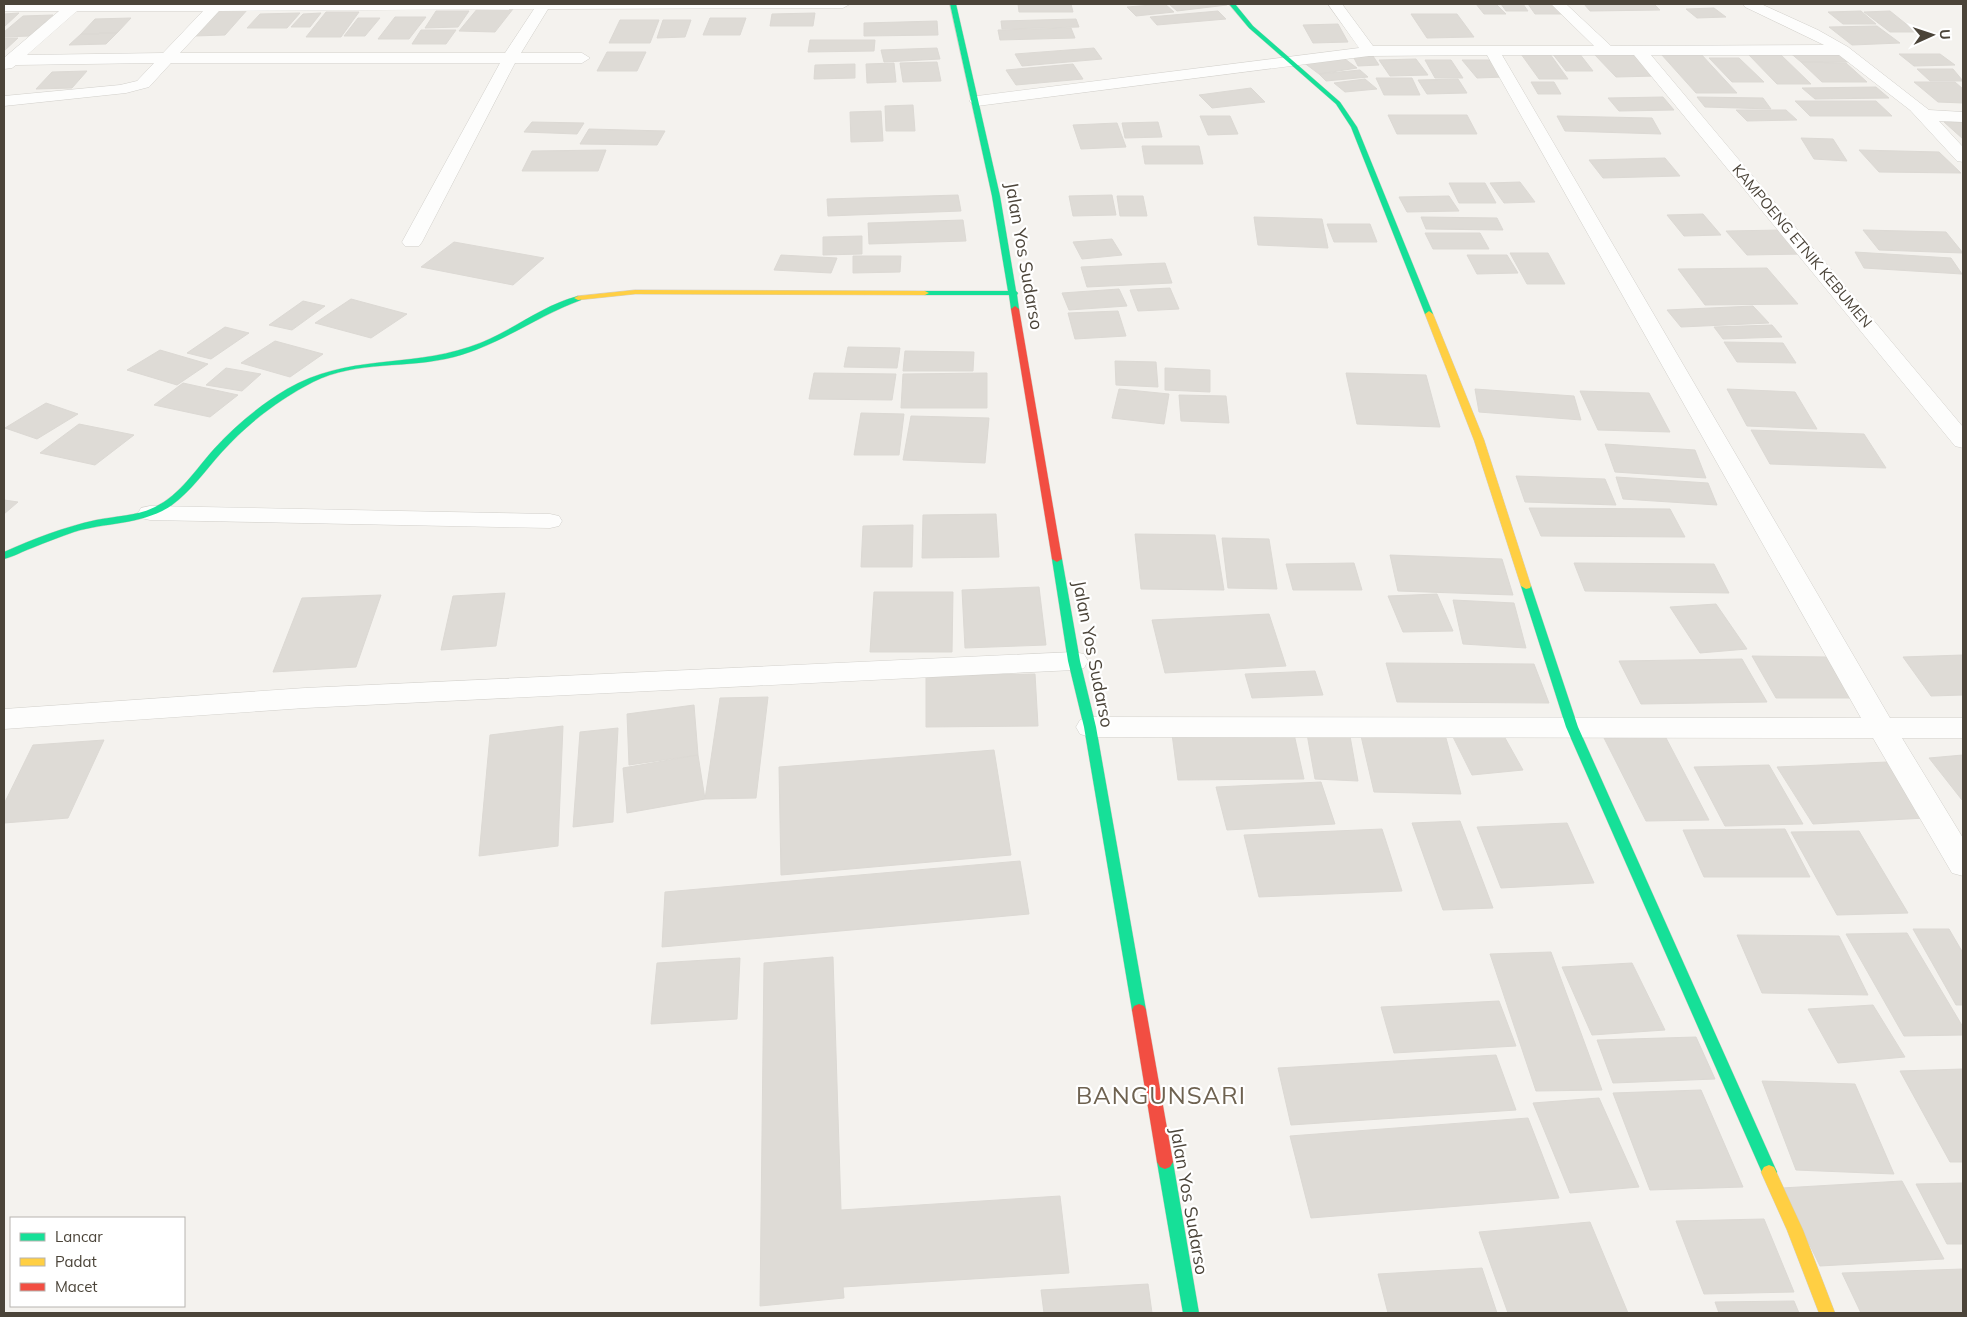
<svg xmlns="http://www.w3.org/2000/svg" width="1967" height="1317" viewBox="0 0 1967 1317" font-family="Mulish,sans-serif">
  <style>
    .building { fill: #dedbd6; stroke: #dcd9d4 }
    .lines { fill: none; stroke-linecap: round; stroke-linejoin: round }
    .street-casing { stroke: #d2d0cb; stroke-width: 1 }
    .fast-casing { stroke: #d3cfc5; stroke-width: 1 }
    .slow-casing { stroke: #d3cfc5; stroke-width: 1 }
    .jam-casing { stroke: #d3cfc5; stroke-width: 1 }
    .street { fill: #fdfdfc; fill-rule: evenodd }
    .fast { fill: #16e098; fill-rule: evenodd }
    .slow { fill: #ffcf43; fill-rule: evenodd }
    .jam { fill: #f24e42; fill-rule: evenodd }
    .labels { text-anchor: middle; stroke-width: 4.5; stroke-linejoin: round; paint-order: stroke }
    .far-street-label { font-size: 15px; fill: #4b4439; stroke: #fff }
    .street-label { font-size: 18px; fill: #4b4439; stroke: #fff }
    .near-quarter-label { font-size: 24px; letter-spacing: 1px; fill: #6e6250; stroke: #fff }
  </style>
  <rect width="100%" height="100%" fill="#f4f2ee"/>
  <path class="building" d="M1018,4H1071L1073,12H1019Z
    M1165,4L1174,12L1136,16L1127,7Z
    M1169,4H1226L1227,5L1177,11Z
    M1476,4H1496L1506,14H1484Z
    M1501,4H1523L1528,11H1506Z
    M1528,4H1554L1562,14H1535Z
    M1584,4H1654L1660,10L1590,11Z
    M478,8L513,9L495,32L459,31Z
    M1714,8L1726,17L1697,18L1686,9Z
    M248,9L225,35L194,36L218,10Z
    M436,11H469L458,27L425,28Z
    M1218,11L1226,19L1157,25L1150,17Z
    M1861,11L1876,24H1843L1828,12Z
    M1890,11L1916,32H1890L1864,12Z
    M326,12H359L341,37H306Z
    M19,13L4,27V14Z
    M300,13L287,28H247L260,14Z
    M321,13L310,27H291L303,14Z
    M815,13L813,26H770L772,14Z
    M1411,14H1457L1474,37L1427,38Z
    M53,15L29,36L4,37V32L23,16Z
    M395,17H426L409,39H378Z
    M131,18L117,33L81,34L95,19Z
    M358,18H380L365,36H344Z
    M710,18H746L740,35H703Z
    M1076,19L1079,27L1002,29L1001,21Z
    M620,20H659L650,43H609Z
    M663,20H691L685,37L657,38Z
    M937,21L938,35L864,36V23Z
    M1338,24L1348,42L1313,43L1303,25Z
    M1877,26L1900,43L1852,45L1829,27Z
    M1071,28L1075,38L1000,40L998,30Z
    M421,30H456L446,44H412Z
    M117,33L106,44L69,45L81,34Z
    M4,38H18L4,51Z
    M810,40H875L874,51L808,52Z
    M937,48L940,59L884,62L881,50Z
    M1094,48L1102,59L1022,66L1015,54Z
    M1788,51H1837L1850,62H1801Z
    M607,52H646L637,71H597Z
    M1552,53H1579L1593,71H1566Z
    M1634,53L1656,76L1616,77L1594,54Z
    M1700,53L1737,93H1696L1661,54Z
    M1521,54H1550L1568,79H1539Z
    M1748,54H1780L1811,84H1777Z
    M1899,54H1940L1955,65L1914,66Z
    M1341,56L1357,68L1319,74L1303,62Z
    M1353,56H1373L1379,65L1358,66Z
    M1709,58H1739L1764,82H1732Z
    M1416,59L1428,75L1390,76L1379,60Z
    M1425,60H1451L1463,78H1435Z
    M1462,60H1490L1505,77L1477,78Z
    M937,62L941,81L903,82L900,63Z
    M1801,62L1846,63L1867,82H1822Z
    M894,63L896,82L867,83L866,64Z
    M855,64V78L814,79L815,65Z
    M1073,64L1083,79L1016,85L1006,70Z
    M1917,69H1953L1963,81H1930Z
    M1360,70L1368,77L1326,81L1319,74Z
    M87,71L72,88L36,89L52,72Z
    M1376,78H1412L1420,95H1384Z
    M1365,79L1377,89L1345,92L1334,83Z
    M1458,79L1467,93L1427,94L1418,80Z
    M1531,82H1554L1561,94H1538Z
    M1914,82H1955L1963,89V103L1938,102Z
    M1876,87L1889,98L1815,99L1802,88Z
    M1251,88L1265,102L1212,108L1199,95Z
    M1663,97L1674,110L1619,111L1608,98Z
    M1697,97L1763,98L1771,109L1705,107Z
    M1795,101H1876L1892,116H1810Z
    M913,105L915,131H886L885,106Z
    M1736,110H1786L1797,120L1747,121Z
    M881,111L883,141L851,142L850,112Z
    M1388,115H1467L1477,134H1397Z
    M1200,116H1230L1238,134L1208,135Z
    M1557,116L1652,118L1661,134L1565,131Z
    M532,122L584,123L577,134L524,132Z
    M1158,122L1162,137L1125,138L1122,123Z
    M1944,122H1963V139Z
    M1117,123L1126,147L1081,149L1073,125Z
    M589,129L665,131L657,145L580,144Z
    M1801,138L1833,139L1847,161L1814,159Z
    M1142,146H1199L1203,164H1145Z
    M606,150L598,171H522L532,151Z
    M1859,150L1939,152L1961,173L1879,172Z
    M1665,158L1680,176L1603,178L1589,160Z
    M1520,182L1535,202L1504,203L1490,183Z
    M1449,183H1485L1496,203H1459Z
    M958,195L961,211L828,216L827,199Z
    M1112,195L1116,215L1073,216L1069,196Z
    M1117,196H1143L1147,216H1120Z
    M1449,196L1459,211L1407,212L1399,197Z
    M1703,214L1721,235L1684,236L1667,215Z
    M1254,217L1322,219L1328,248L1258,245Z
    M1421,217L1497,218L1503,230L1426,229Z
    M963,220L966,241L869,244L868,223Z
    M1327,224H1370L1377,242H1334Z
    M1782,230L1804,254L1747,255L1726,231Z
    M1863,230L1946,232L1963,253L1879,250Z
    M1425,233H1480L1489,249H1433Z
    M862,236V254L823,255V237Z
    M1112,239L1122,255L1082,259L1073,242Z
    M454,242L544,258L513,285L421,267Z
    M1855,252L1951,258L1962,274L1864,268Z
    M1510,253H1548L1565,284H1527Z
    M781,255L837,258L831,273L774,270Z
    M1467,255H1507L1518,273L1477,274Z
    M853,256H901L900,272L853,273Z
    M1165,263L1172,283L1087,287L1081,267Z
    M1767,268L1798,304L1705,305L1678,269Z
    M1170,288L1179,309L1138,311L1130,290Z
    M1119,289L1127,306L1069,310L1062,293Z
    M351,299L407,314L371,338L315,323Z
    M303,301L325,306L292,330L269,325Z
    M1753,306L1769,323L1681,327L1667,310Z
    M1118,311L1126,336L1075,339L1068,313Z
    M1772,325L1782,337L1723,339L1714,327Z
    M225,327L249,333L211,359L187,353Z
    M275,341L323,354L290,377L241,363Z
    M1724,342L1783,343L1796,363L1737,362Z
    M848,347L900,348L897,368L844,367Z
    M160,350L208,364L177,385L127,370Z
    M905,351L974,352L973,371H903Z
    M1115,361L1156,362L1158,387L1116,385Z
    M226,368L261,374L242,391L206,385Z
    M1165,368L1210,370V392L1165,390Z
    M814,373L896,374L892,400L809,399Z
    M987,373V408H901L903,374Z
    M1346,373L1426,375L1440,427L1357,424Z
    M183,383L238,395L210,417L154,405Z
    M1119,389L1169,394L1164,424L1112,418Z
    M1475,389L1574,396L1581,420L1479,412Z
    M1727,389L1795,392L1817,429L1747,426Z
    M1580,391L1649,393L1670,432L1598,430Z
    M1179,395L1226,396L1229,423L1181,421Z
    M46,403L78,414L37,439L5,428Z
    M861,413L904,414L899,455H854Z
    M911,416L989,418L985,463L903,460Z
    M79,424L134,435L95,465L40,453Z
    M1751,430L1864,434L1886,468L1770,464Z
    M1605,444L1695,450L1706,478L1615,472Z
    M1516,476L1605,479L1616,505L1525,502Z
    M1616,477L1708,483L1717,505L1623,499Z
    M4,500L18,502L4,514Z
    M1529,508L1670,509L1685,537L1541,536Z
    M996,514L999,557L922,558L923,515Z
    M913,525L912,567H861L863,526Z
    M1135,534L1215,535L1224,590L1141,589Z
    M1222,538L1269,539L1277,589L1228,588Z
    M1390,555L1502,559L1513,595L1398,591Z
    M1354,563L1362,590H1293L1286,564Z
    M1574,563L1714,564L1729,593L1585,591Z
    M1039,587L1046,645L965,648L962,590Z
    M874,592H953L952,652H870Z
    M505,593L496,646L441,650L453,596Z
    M1437,594L1453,631L1403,632L1388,596Z
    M381,595L356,667L273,672L302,598Z
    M1453,600L1514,603L1526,648L1463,644Z
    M1716,604L1747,649L1700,653L1670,607Z
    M1269,614L1286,666L1165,673L1152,620Z
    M1963,655V695L1931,696L1903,657Z
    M1752,656L1827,657L1853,698H1776Z
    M1742,659L1767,702L1641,704L1619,661Z
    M1386,663L1534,664L1549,703L1397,702Z
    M1315,671L1323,695L1252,698L1245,674Z
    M1035,674L1038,726L926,727V676Z
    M768,697L756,798L705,799L720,698Z
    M694,705L698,755L629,765L627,714Z
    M563,726L558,846L479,856L490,735Z
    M618,728L613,822L573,827L580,732Z
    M1500,729L1523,770L1472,775L1451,733Z
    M1172,734H1294L1304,779L1178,780Z
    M1307,734L1350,736L1358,781L1315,779Z
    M1361,736L1446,738L1461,794L1374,792Z
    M1665,736L1709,820L1646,821L1604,738Z
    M104,740L68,818L4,823V804L33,745Z
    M994,750L1011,855L781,875L779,767Z
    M698,755L705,799L627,813L623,768Z
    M1963,755V800H1962L1929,758Z
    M1887,762L1926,818L1813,824L1777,767Z
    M1769,765L1803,824L1725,826L1694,767Z
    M1321,782L1335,824L1227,830L1216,787Z
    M1460,821L1493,908L1443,910L1412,823Z
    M1567,823L1594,883L1501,888L1477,827Z
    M1382,829L1402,891L1259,897L1244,835Z
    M1785,829L1810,877H1704L1683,830Z
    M1859,831L1908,913L1837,915L1791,832Z
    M1020,861L1029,914L662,947L665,892Z
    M1913,929H1949L1963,953V1005H1956Z
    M1907,933L1963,1027V1035L1904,1036L1846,934Z
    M1737,935L1839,936L1868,995L1762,993Z
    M1551,952L1602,1090L1536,1091L1490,954Z
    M833,957L841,1210L1060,1196L1069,1273L843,1287L844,1298L760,1306L764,963Z
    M740,958L737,1019L651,1024L657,963Z
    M1632,963L1665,1030L1592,1035L1562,967Z
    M1499,1001L1516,1046L1394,1053L1381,1007Z
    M1873,1005L1905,1057L1838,1063L1808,1009Z
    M1696,1037L1715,1079L1613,1083L1597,1040Z
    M1496,1055L1516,1110L1291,1125L1278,1068Z
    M1963,1069V1162H1950L1900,1071Z
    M1762,1081L1855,1084L1894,1174L1796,1170Z
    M1701,1090L1743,1187L1650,1190L1613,1093Z
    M1599,1098L1639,1187L1570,1193L1533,1103Z
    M1528,1118L1559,1198L1311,1218L1290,1136Z
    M1902,1181L1944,1259L1820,1266L1782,1188Z
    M1963,1183V1244H1947L1916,1184Z
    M1764,1219L1794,1292L1704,1294L1676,1221Z
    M1590,1222L1628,1313H1508L1479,1232Z
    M1482,1268L1497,1313H1388L1378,1274Z
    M1963,1269V1313H1861L1842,1273Z
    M1148,1284L1152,1313H1044L1041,1290Z
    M1794,1301L1799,1313H1719L1715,1302Z"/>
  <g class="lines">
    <defs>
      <path id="street" d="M4,4H850L843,8L548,9L521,53H582L590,58L582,63H515L422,242L419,246H405L402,242L500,63H171L149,87L126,93L4,106V96L120,85L137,81L154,63L16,65L12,68L4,69L5,57L59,11H4ZM534,9L505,53H180L219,11ZM77,11H203L163,53L27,55Z
        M1328,4H1342L1373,46H1594L1551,4H1566L1611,46L1824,45L1745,7L1743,4H1761L1818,30L1848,47L1929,110L1963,112V122L1939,121L1963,147V162L1957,161L1910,110L1839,55H1651L1963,427V448L1955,446L1634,55H1502L1890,718H1963V738H1902L1963,838V876L1952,873L1873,738L1090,737L1080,734L1076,727L1080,720L1090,717L1861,718L1487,55L1369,56L977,106L969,101L977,96L1359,48Z
        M150,506L550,514L559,516L562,521L559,526L550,528L150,520L141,518L138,513L141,508Z
        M1074,652L1084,654L1088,661L1084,668L1074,670L305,708L4,729V709L305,688Z"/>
      <path id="fast" d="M950,4H956L1000,196L1016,291L1018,293L1017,295L1019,309L1015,312L1011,309L1009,295H925L921,293L925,291H1008L992,196Z
        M1229,4H1235L1253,26L1340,102L1357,127L1433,314L1432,316L1429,317L1425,314L1351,127L1336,104L1249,28Z
        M578,296L582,298L581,300C537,316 500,345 454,357C408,369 357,360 313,382C278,400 247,424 221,453C205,471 191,491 172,505C144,525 106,522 74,532C60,537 46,542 32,548C23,551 13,557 4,559V552C33,539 64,527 96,520C116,516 137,516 155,507C180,495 196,469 214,449C235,426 260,405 287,389C348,354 406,368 469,347C508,335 539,306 578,296Z
        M1057,556L1062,559L1080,661L1096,727L1146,1010L1144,1014L1139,1016L1134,1014L1132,1010L1084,727L1068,661L1052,559Z
        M1526,583L1531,586L1578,727L1777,1172L1774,1177L1769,1179L1764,1177L1566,727L1521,586Z
        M1165,1155L1170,1157L1173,1162L1199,1313H1183L1157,1162L1160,1157Z"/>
      <path id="slow" d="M635,290L925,291L929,293L925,295L635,294L578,300L574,298L578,296Z
        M1429,311L1433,314L1484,440L1531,586L1530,588L1526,589L1521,586L1474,440L1425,314Z
        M1769,1165L1774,1167L1803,1230L1835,1313H1819L1787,1230L1761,1172L1764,1167Z"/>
      <path id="jam" d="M1015,306L1019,309L1062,559L1057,562L1052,559L1011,309Z
        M1139,1004L1144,1006L1146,1010L1173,1162L1170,1167L1165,1169L1160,1167L1157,1162L1132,1010L1134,1006Z"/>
    </defs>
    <use href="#street" class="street-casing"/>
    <use href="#fast" class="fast-casing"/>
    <use href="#slow" class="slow-casing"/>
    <use href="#jam" class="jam-casing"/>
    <use href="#street" class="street"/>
    <use href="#fast" class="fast"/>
    <use href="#slow" class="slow"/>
    <use href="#jam" class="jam"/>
  </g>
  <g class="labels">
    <g class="far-street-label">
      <text transform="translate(1802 246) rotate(50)" y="5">KAMPOENG ETNIK KEBUMEN</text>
    </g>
    <g class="street-label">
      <text transform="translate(1024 256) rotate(80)" y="6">Jalan Yos Sudarso</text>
      <text transform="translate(1093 654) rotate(79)" y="6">Jalan Yos Sudarso</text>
      <text transform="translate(1189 1201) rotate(80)" y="6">Jalan Yos Sudarso</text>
    </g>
    <g class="near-quarter-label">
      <text x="1161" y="1104">BANGUNSARI</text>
    </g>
  </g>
  <rect width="1967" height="1317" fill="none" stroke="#4b4439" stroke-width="10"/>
  <rect x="10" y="1217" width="175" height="90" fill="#ffffff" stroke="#b7b4b0"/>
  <rect x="20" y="1233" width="25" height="8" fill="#16e098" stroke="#b7b4b0"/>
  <text x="55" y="1242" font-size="15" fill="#4b4439">Lancar</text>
  <rect x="20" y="1258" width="25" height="8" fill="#ffcf43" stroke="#b7b4b0"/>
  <text x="55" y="1267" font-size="15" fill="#4b4439">Padat</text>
  <rect x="20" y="1283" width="25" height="8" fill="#f24e42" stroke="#b7b4b0"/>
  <text x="55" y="1292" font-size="15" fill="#4b4439">Macet</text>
  <g transform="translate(1932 35) rotate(87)" stroke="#ffffff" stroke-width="4" paint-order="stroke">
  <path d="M0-4L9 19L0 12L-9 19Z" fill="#4b4439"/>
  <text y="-8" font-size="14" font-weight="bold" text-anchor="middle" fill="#4b4439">U</text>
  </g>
</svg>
